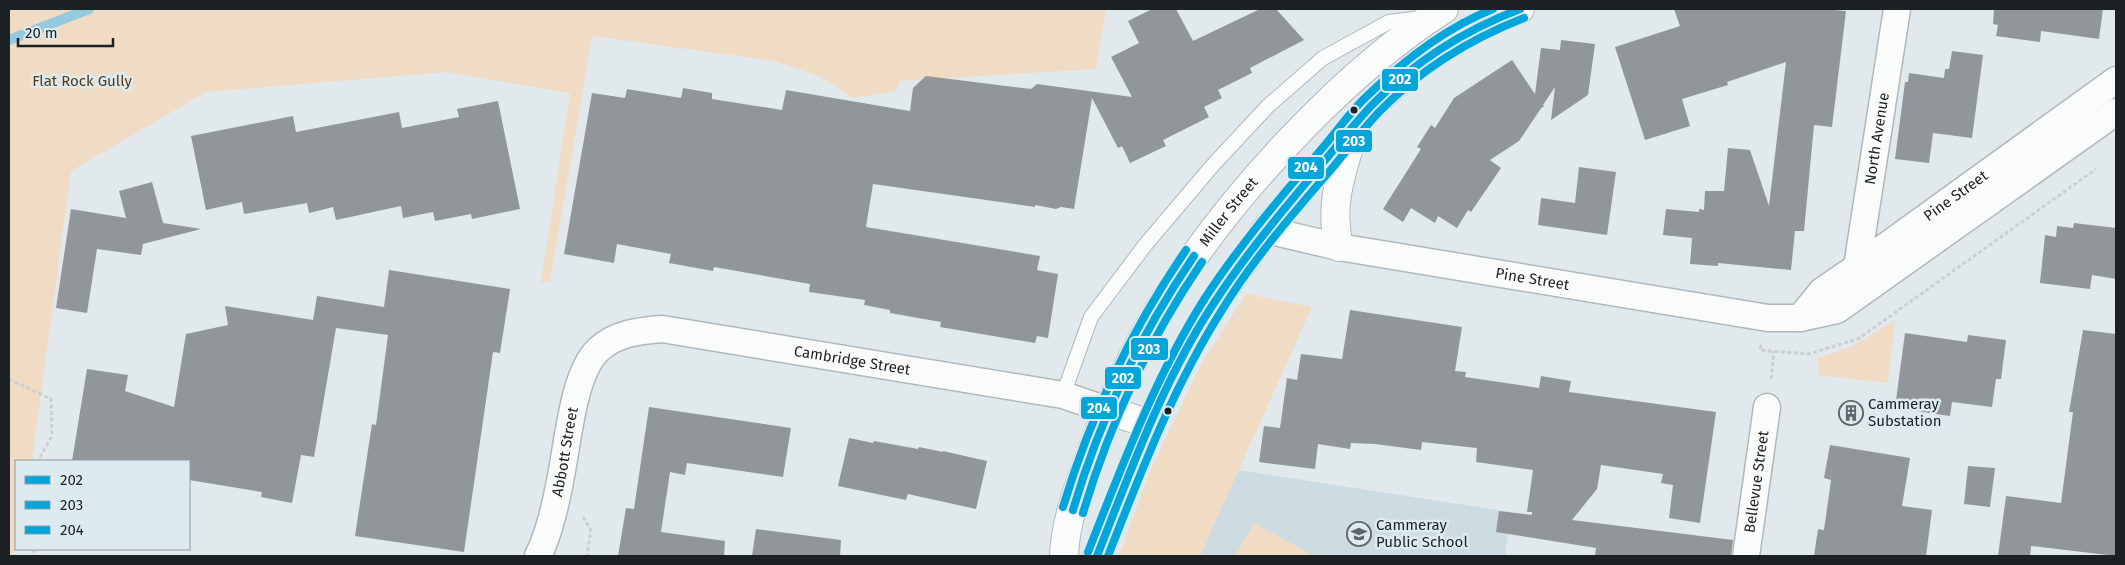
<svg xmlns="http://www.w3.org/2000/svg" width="2125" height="565" viewBox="0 0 2125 565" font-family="'Fira Sans',sans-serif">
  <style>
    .built { fill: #cddce2 }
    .green { fill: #f0dcc5 }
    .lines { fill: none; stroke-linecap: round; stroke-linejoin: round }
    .stream { stroke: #93cadd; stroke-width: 10 }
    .building { fill: #919799 }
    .service-casing { stroke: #b2b8ba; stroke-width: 16 }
    .minor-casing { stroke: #b2b8ba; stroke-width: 29 }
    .primary-casing { stroke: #b2b8ba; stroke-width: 30 }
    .path { stroke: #cdcfcf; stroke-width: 3; stroke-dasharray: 4 2.5; stroke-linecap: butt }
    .service { stroke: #fafcfc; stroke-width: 14 }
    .minor { stroke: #fafcfc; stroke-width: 26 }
    .primary { stroke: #fafcfc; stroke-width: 28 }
    .bus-1-casing { stroke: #ddebf0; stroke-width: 11 }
    .bus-2-casing { stroke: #ddebf0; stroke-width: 11 }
    .bus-3-casing { stroke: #ddebf0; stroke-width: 11 }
    .bus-1 { stroke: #03a6db; stroke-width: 8 }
    .bus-2 { stroke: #03a6db; stroke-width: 8 }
    .bus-3 { stroke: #03a6db; stroke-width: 8 }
    .bus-dot { fill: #1c2123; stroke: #ddebf0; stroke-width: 2 }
    .labels { text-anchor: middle; stroke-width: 5; stroke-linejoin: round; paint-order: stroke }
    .park-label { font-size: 15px; fill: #593a14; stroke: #ddebf0 }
    .street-label { font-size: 15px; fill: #1c2123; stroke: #ddebf0 }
    .poi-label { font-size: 15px; fill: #1c2123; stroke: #ddebf0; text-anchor: start }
    .line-badge { stroke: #ddebf0; stroke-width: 2 }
    .badge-label { font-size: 14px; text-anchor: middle; font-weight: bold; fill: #fff }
  </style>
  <rect width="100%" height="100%" fill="#e1e9ec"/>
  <path class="built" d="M1238,470L1511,512L1505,556H1200Z"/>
  <path class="green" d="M9,9H1106L1096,69L900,81L896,91L853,98L820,77L775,61L592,36L550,282H541L570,93L447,72L206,92L71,171L32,461H16V545L15,552L9,556Z
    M1246,294L1312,307L1200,556H1119L1149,473L1202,362Z
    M1895,320L1888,383L1818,375V358L1853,346Z
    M1254,523L1314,556H1235Z"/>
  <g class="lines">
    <path class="stream" d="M9,40L89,9"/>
  </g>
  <path class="building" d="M1152,9H1176L1193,41L1260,9H1276L1304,40L1250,68L1252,73L1218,90L1222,98L1204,107L1209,117L1163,140L1166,146L1130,163L1122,146L1118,148L1092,98L1074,209L1061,207L1056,209L1035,205V207L873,184L866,227L1040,256L1037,270L1058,274L1048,338L1037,336L1035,343L940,327L941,322L890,313V310L864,305L865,300L809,292L810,284L714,267L713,271L669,263L671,254L617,244L614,263L564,254L592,93L625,98L627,89L681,98L683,88L712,93V99L782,110L786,90L910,111L913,88L926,76L1031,89L1037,84L1132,97L1111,57L1139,43L1128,21Z
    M1674,9H1823L1846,11L1832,127L1814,125L1804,231H1795L1791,270L1718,263V266L1690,264L1692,238L1663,235L1666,209L1699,212V209L1704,210L1705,191H1724L1728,148L1750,150L1769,206L1786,62L1727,82L1728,85L1682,99L1690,126L1645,140L1615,47L1680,26Z
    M1994,9H2103L2099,39L2041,31L2040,42L1996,36L1998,25L1993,24Z
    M1561,40L1595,44L1588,95L1551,120L1555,87L1543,105L1544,107H1542L1519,141L1490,160L1501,168L1471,212L1468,210L1457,228L1438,216L1435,223L1411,208L1403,222L1383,209L1421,149L1417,147L1431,125L1435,128L1454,98L1512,60L1535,94L1541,48L1560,50Z
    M1952,51L1983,55L1972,138L1933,133L1929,163L1895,159L1905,82H1908L1909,73L1944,78L1945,69H1949Z
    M498,101L520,209L472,219L471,214L435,221L433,212L403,218L401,206L336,220L333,207L309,213L307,203L244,214L242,202L206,210L191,136L293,116L296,132L399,112L402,128L459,117L457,109Z
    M1579,167L1616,172L1607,235L1538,225L1541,198L1575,203Z
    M152,182L163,223L201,229L143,244L141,255L97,249L87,313L56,308L71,209L126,218L119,191Z
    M2074,223L2116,228V279L2092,275L2090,289L2040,283L2045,235L2056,237L2057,226L2073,228Z
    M389,270L510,289L500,353L493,352L464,552L355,536L372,424L376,425L388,335L336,328L314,457L301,455L292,503L261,497L262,492L189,480V461H72L87,369L128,375L125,391L174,407L186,334L228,325L225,306L313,320L317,296L384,307Z
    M1350,310L1462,327L1455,371L1466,372L1465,377L1539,388L1541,376L1571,381L1569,392L1716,412L1700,523L1669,518L1673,485L1661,483L1663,474L1601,465L1597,489L1572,520L1733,540L1731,556H1595L1596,548L1496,532L1499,511L1532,515V512H1527L1533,470L1476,462L1477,448L1422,442L1421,450L1375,444L1351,443L1350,449L1318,444L1315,469L1259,462L1264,426L1280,428L1287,378L1297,380L1301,354L1342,359Z
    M2083,330L2116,334V556L2031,546L2030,556H1998L2006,496L2061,503L2073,412H2069Z
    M1905,333L1967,342L1968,335L2006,340L2001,379H1996L1992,407L1952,402L1950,416L1895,408Z
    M649,407L791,428L783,477L687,463L685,475L670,472L661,532L725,541L724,556H618L626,508L634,509Z
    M849,438L873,443L874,441L918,449L919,447L943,452V451L987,461L976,509L908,494L906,500L838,486Z
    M1830,445L1910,458L1902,506L1932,510L1926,556H1814L1818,529L1824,530L1831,480L1824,478Z
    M1968,466L1995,468L1990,507L1964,504Z
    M756,529L841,540L840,556H752Z"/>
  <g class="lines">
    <defs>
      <path id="service" d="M1063,395L1091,317L1146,244L1213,165L1268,106L1323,58L1389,22L1421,18"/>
      <g id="minor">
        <path id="s1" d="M1266,230L1339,247L1768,318H1800L1837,310L2116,112"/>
        <path id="s2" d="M1857,267L1897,9"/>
        <path id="s3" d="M1800,318L1822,291L1857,267L2116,80"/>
        <path id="s4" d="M538,556C550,532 556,502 561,476C568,442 573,374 598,350C616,333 639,331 662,329L1063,395L1107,410"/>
        <path id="s5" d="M1746,556L1767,407"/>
      </g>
      <g id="primary">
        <path d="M1339,247C1329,205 1341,174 1353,134"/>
        <path d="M1107,410L1150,424"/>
        <path id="s6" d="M1064,556C1065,520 1080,484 1092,451C1137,326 1210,222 1303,127C1346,83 1392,42 1444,9"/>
        <path d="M1097,556L1150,424L1191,342L1214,303L1266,230L1372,105L1418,64L1458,38L1494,19L1520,9"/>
      </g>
    </defs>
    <use href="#service" class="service-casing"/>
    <use href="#minor" class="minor-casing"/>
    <use href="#primary" class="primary-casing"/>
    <path class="path" d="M1761,345L1760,350L1808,354L1858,339L2096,169
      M9,379L51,399L52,436L38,461
      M1771,379L1774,351
      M583,517L591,530L587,556
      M33,549L36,556"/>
    <use href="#service" class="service"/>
    <use href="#minor" class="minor"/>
    <use href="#primary" class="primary"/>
    <defs>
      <path id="bus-1" d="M1073,510C1100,418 1140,335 1194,256
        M1097,556C1131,470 1163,380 1214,303C1246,254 1283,210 1321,165C1338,145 1354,124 1372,105C1414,62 1465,30 1520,9"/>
      <path id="bus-2" d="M1083,513C1110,422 1149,340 1202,262
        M1108,556C1141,472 1173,387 1222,310C1252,261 1290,217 1328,173C1345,153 1361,131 1379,112C1420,70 1470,39 1524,18"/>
      <path id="bus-3" d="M1063,507C1091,414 1131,330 1186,250
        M1088,552C1122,466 1155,377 1205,298C1239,246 1279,199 1319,152C1335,134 1349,113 1366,97C1402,62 1445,28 1493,9"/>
    </defs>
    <use href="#bus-1" class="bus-1-casing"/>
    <use href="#bus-2" class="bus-2-casing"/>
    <use href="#bus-3" class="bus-3-casing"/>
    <use href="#bus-1" class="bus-1"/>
    <use href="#bus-2" class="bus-2"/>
    <use href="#bus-3" class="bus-3"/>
  </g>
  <defs>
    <symbol id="building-ring" viewBox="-11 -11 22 22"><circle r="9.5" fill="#ddebf0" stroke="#616769" stroke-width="1.5"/><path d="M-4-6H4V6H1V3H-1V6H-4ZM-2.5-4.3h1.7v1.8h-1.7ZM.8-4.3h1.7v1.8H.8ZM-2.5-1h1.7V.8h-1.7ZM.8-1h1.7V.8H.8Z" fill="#616769"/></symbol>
    <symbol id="school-ring" viewBox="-11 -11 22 22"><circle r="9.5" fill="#ddebf0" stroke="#616769" stroke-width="1.5"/><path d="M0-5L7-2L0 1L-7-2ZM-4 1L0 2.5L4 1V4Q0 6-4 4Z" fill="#616769"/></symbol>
  </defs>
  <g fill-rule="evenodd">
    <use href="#building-ring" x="1837" y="399" width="28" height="28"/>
    <use href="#school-ring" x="1345" y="520" width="28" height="28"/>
  </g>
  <g class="bus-dot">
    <circle cx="1354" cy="110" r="4.5"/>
    <circle cx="1168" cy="411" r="4.5"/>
  </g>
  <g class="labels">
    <g class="park-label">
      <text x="82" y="86">Flat Rock Gully</text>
    </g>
    <g class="street-label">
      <text dy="5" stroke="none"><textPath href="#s2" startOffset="130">North Avenue</textPath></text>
      <text dy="5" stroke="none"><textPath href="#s3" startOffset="199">Pine Street</textPath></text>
      <text dy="5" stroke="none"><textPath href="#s6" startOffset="386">Miller Street</textPath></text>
      <text dy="5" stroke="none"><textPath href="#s1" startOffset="271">Pine Street</textPath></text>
      <text dy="5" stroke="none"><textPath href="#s4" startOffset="478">Cambridge Street</textPath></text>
      <text dy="5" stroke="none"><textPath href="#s4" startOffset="108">Abbott Street</textPath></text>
      <text dy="5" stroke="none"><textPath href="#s5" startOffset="75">Bellevue Street</textPath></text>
    </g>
    <g class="poi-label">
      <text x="1868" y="409">Cammeray<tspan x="1868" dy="17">Substation</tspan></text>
      <text x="1376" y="530">Cammeray<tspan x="1376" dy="17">Public School</tspan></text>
    </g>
  </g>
  <g class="line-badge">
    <rect x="1381" y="68" width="38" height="24" rx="5" fill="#03a6db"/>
    <rect x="1335" y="129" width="38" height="24" rx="5" fill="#03a6db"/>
    <rect x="1287" y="156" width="38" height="24" rx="5" fill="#03a6db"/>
    <rect x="1130" y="337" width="39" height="24" rx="5" fill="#03a6db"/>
    <rect x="1104" y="366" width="38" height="24" rx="5" fill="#03a6db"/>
    <rect x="1080" y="396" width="38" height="24" rx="5" fill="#03a6db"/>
  </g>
  <g class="badge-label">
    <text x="1400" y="84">202</text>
    <text x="1354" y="146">203</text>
    <text x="1306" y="172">204</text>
    <text x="1149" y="354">203</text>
    <text x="1123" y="383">202</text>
    <text x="1099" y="413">204</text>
  </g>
  <rect width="2125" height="565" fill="none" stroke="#1c2123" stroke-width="20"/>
  <rect x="15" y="460" width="175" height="90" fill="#ddebf0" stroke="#909a9e"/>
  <rect x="25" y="476" width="25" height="8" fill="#03a6db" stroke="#909a9e"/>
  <text x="60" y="485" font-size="15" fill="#1c2123">202</text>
  <rect x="25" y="501" width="25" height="8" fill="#03a6db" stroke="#909a9e"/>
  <text x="60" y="510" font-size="15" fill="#1c2123">203</text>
  <rect x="25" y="526" width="25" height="8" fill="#03a6db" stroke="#909a9e"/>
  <text x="60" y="535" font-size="15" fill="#1c2123">204</text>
  <path d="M18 38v8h95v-8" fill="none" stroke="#1c2123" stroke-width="2.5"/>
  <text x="25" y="38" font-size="15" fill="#1c2123" stroke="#ddebf0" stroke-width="4" paint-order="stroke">20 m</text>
</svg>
